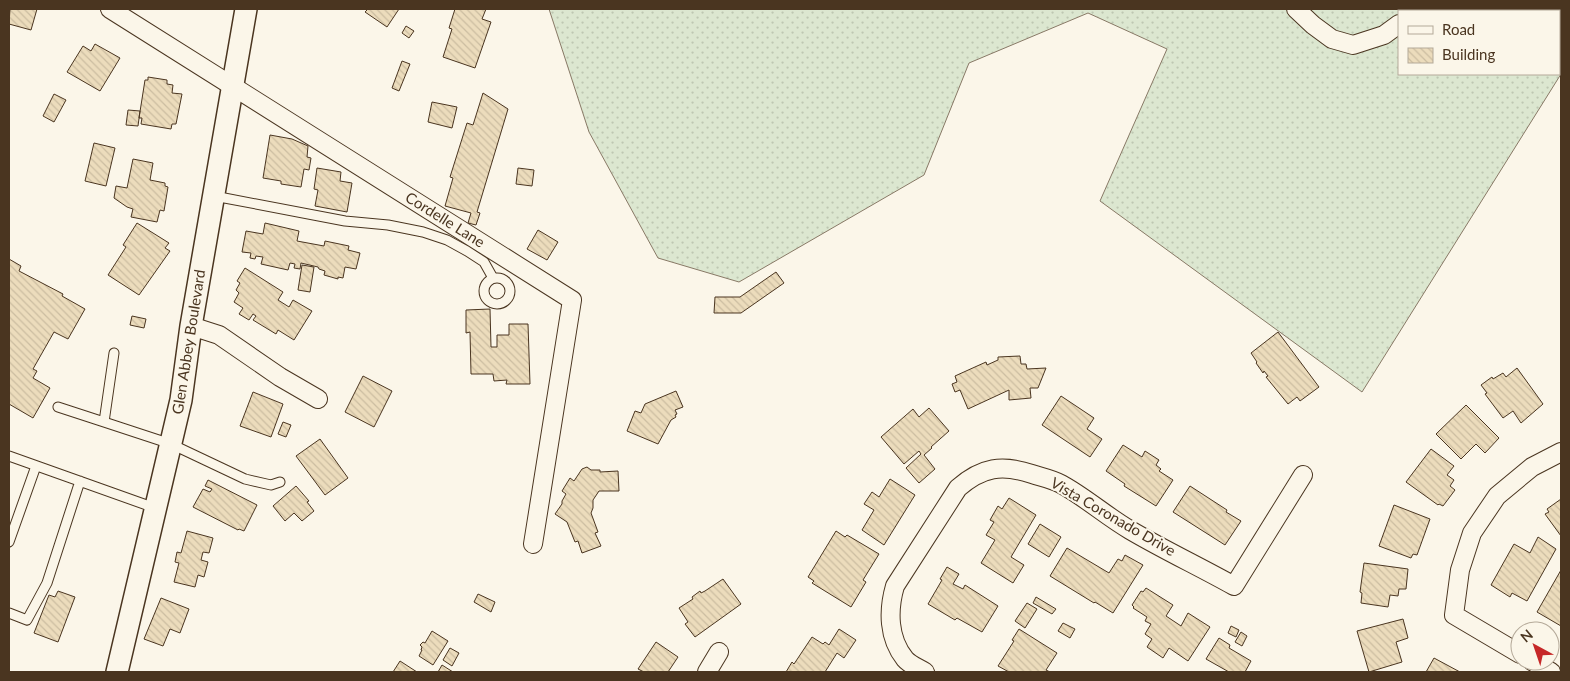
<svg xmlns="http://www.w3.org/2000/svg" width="1570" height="681" viewBox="0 0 1570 681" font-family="Lato,sans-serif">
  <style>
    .grass { fill: url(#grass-dots); stroke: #887966; fill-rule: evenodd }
    .building { fill: url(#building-back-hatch); stroke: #4a3520 }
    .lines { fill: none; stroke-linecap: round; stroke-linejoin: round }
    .service-casing { stroke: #4a3520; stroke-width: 11 }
    .minor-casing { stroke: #4a3520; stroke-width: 20 }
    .tertiary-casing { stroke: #4a3520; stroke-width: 24 }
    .service { stroke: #fbf6e9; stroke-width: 9 }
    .minor { stroke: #fbf6e9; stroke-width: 18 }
    .tertiary { stroke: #fbf6e9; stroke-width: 21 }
    .labels { text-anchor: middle; stroke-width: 4; stroke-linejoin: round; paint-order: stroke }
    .street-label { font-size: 15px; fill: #4a3520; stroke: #fbf6e9 }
  </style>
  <defs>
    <pattern id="grass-dots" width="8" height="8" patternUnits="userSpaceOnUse" patternTransform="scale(1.25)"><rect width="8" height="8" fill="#dce7d0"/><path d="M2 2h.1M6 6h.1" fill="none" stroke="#bec7b2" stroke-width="1.8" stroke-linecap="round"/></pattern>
    <pattern id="building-back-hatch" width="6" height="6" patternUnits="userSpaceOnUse" patternTransform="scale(1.25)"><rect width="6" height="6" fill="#ecdcbc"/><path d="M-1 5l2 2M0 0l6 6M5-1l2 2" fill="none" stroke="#ccbda1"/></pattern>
  </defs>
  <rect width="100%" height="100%" fill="#fbf6e9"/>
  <path class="grass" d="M549,9H1561V74L1362,392L1100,201L1167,49L1088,13L969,63L924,175L739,282L658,258L589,132ZM1399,11H1559V74H1399Z"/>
  <path class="building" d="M10,9H37L31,30L9,24Z
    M368,9H399L387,27L365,12Z
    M455,9H486L482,19L491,22L475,68L443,57L452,29L449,28Z
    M406,26L414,31L409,38L402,33Z
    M95,44L120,58L100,91L67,72L83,46L91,51Z
    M402,61L410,64L399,91L392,88Z
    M148,77L167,80V84L173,85L172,93L182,94L176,124H172L171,129L141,124L142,118H139L145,80H148Z
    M483,93L508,109L477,212L480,213L476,225L468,223L471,213L445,206L453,178L450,177L467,123L473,125Z
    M54,94L66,100L54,122L43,116Z
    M432,102L457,107L452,128L428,122Z
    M128,110L140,111L138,126L126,125Z
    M270,135L292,139L308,146L307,157L311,158L309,170L304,169L301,187L281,184V181L263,178Z
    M94,143L115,148L106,186L85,181Z
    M133,159L153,163L150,180L165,183V186L168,187L164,211L160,210L157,222L131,217L133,209L127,207L114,198L116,186L127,188Z
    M317,168L341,172L340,181L352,183L347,212L315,206L318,190L314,189Z
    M518,168L534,170L532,186L516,184Z
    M137,223L169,243L165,248L170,251L139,295L108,275L126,247L123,245Z
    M265,223L299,231L297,241L324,246L325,241L349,246L348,250L360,253L356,269L345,267L343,278L338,277V279L324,275L325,271L319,269L318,267L301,263L300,269L294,268L295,264L290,263L288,270L261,264L263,257L256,256L255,259L250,258L251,253L242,252L246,231L263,234Z
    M538,230L558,242L547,260L527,249Z
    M9,259L21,266L19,271L63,294L62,296L85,309L68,339L54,332L33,369L37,371L33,378L50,388L33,418L9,404Z
    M302,265L314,267L310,292L298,290Z
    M245,268L283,292L278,300L289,307L293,300L312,311L294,340L278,330L276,334L253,320L256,316L253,314L249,320L239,314L243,308L234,302L239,293L236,290L240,283L237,281Z
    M776,272L784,283L741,313H714L715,297H740Z
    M490,309L491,347H497V335H509V324H528L530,384H506L507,380L494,381L493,374H471L470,332L466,333V310Z
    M132,316L146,319L144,328L130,325Z
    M1278,332L1319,387L1300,401L1297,397L1288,404L1266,377L1268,376L1264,371L1263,373L1256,363L1257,362L1251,353Z
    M1020,356L1021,364H1026L1027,369L1046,368L1038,388H1030L1031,398L1009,400V390L968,409L960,390L955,392L952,384L957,382L955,376L986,362L987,365L998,360V357Z
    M1517,368L1543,404L1521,423L1513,411L1503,418L1485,394L1487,393L1481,385L1492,377L1493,379L1503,373L1506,377Z
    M363,376L392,391L374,427L345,412Z
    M676,391L683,407L675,410L677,414L675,415L676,417L671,420L658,444L627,431L635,411L641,413L645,404Z
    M253,392L283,404L271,437L240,426Z
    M1061,396L1094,418L1087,429L1102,439L1090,457L1042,425Z
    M1466,405L1499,438L1485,453L1476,444L1461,459L1436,434Z
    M929,408L949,431L931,447L932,448L924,455L935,469L919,483L906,468L921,454L919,451L904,464L881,437L913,409L919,417Z
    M283,422L291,425L286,437L278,434Z
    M320,439L348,478L325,495L296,456Z
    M1123,445L1142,457L1145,451L1159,460L1156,465L1161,469L1159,471L1173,480L1156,506L1124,486L1125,484L1106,471Z
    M1431,449L1454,466L1447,475L1454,480L1450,486L1455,490L1443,506L1439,504L1438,505L1406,482Z
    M587,467L591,470H600V472L618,471L619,491H599L593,500V508L591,513L598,532L595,533L601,546L582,553L578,541L575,542L567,522L555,514L562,504V501L566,494L562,491L570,478L574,481L582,469Z
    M890,479L915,495L884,545L862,530L874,510L864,504L872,492L879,497Z
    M208,480L257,505L244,531L239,529L238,530L193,507L203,489L210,492L212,489L205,486Z
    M296,486L309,501L307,502L314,511L302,521L294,513L285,521L273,506Z
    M1190,486L1227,510L1226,512L1241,521L1225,545L1173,512Z
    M1009,498L1036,515L1011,557L1024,565L1013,583L981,563L995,540L986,535L994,522L990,520L998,506L1002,509Z
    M1561,499V536L1545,514L1549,512L1547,509Z
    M1394,505L1430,519L1417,555L1413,554L1411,558L1379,546Z
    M1040,524L1061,537L1049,557L1028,544Z
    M187,531L213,538L209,553L203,552L201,560L208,562L204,577L198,575L195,587L174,582L179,563L175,562L177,552L181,553Z
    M836,531L845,537L847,535L879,554L863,580L866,582L851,607L812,583L814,581L808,577Z
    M1538,537L1556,549L1527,601L1512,593L1510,597L1491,585L1514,544L1530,553Z
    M1067,548L1109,573L1118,559L1122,561L1125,555L1143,565L1113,613L1095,602L1094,603L1050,576Z
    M1364,563L1408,569L1406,589H1399L1398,596L1390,595L1388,607L1361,603L1362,593L1360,592Z
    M947,567L959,574L953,584L963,589L965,585L998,606L982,632L957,618L955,620L928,604L942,580L940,579Z
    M1561,570V626L1537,612Z
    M723,579L741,604L695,637L685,624L688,622L679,608L693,599L692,597L700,591L701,593L705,591Z
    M1146,588L1173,605L1166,616L1181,626L1188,613L1210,627L1188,661L1169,648L1163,658L1147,647L1152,639L1145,634L1151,624L1145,621L1147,617L1133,608L1134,607L1132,605L1141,591L1143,592Z
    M58,591L75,597L58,642L34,633L49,595L55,597Z
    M478,594L495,602L491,612L474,602Z
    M1036,597L1056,609L1052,614L1033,603Z
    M161,598L189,609L180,633L170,629L163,646L144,639Z
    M1027,603L1037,609L1025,628L1015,621Z
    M1403,619L1408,638L1396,642L1402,662L1369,672L1357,631Z
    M1063,623L1075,629L1070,638L1058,631Z
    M1231,626L1239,630L1236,637L1228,633Z
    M839,629L856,640L844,658L837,653L825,672H786L792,662L794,664L812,637L823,644L825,642L829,645Z
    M1019,629L1057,653L1046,670L1050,672H1009L998,666L1014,641L1012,640Z
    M432,631L448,641L433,665L419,656L422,650H421L422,647L420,645L423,642L425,643Z
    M1241,632L1247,636L1242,646L1235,642Z
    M1219,638L1230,645L1229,648L1251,661L1245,672H1229L1206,659Z
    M656,642L678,657L668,672H644L638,669Z
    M450,648L459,653L452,666L443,660Z
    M1434,658L1460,672H1426Z
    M400,661L417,672H393Z
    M442,665L453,672H438Z"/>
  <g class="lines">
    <defs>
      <path id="service" d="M214,196L345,221L388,225L423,232L447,240L467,251L484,262L493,278
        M484 291a13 13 0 1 1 26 0a13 13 0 1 1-26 0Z
        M114,353L104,422L171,444L245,479L271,485L280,482
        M58,407L104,422
        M9,456L155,508
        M9,542L36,466
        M9,613L27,620L47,583L80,481"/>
      <path id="minor" d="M110,9L572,300L533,544
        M1296,9L1313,25L1332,39L1353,45L1384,35L1399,24
        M1416,11L1419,9
        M191,326L219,335L280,377L318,399
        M1520,654L1454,615L1460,570L1472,533L1497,496L1532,467L1561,452
        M1532,661L1551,672
        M707,672L719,652
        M925,672C919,668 910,665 905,659C888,638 888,610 895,586L958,488C982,467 1002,464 1032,474C1041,477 1052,479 1061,484C1085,497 1106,516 1130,530C1164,550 1200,567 1234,586L1303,475"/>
      <path id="tertiary" d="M117,672L181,400L191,326L246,9"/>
    </defs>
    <use href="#service" class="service-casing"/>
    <use href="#minor" class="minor-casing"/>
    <use href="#tertiary" class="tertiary-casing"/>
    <use href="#service" class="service"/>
    <use href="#minor" class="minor"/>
    <use href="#tertiary" class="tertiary"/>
  </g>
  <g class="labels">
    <g class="street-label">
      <text transform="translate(445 220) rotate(32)" y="5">Cordelle Lane</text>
      <text transform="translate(189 342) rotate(-81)" y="5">Glen Abbey Boulevard</text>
      <text transform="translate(1113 517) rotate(30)" y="5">Vista Coronado Drive</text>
    </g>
  </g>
  <rect width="1570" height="681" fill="none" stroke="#4a3520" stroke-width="20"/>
  <rect x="1398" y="10" width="162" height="65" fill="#fbf6e9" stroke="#b4a999"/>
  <rect x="1408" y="26" width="25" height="8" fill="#fbf6e9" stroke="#b4a999"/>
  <text x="1442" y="35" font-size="15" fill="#4a3520">Road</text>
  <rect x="1408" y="48" width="25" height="15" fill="url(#building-back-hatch)" stroke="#b4a999"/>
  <text x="1442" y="60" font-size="15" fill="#4a3520">Building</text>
  <g transform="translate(1535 646) rotate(320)"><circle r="24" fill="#fbf6e9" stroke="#b4a999"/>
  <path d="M0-4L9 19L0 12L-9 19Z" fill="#c62828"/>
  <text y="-8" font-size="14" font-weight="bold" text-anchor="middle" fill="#4a3520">N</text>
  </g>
</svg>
